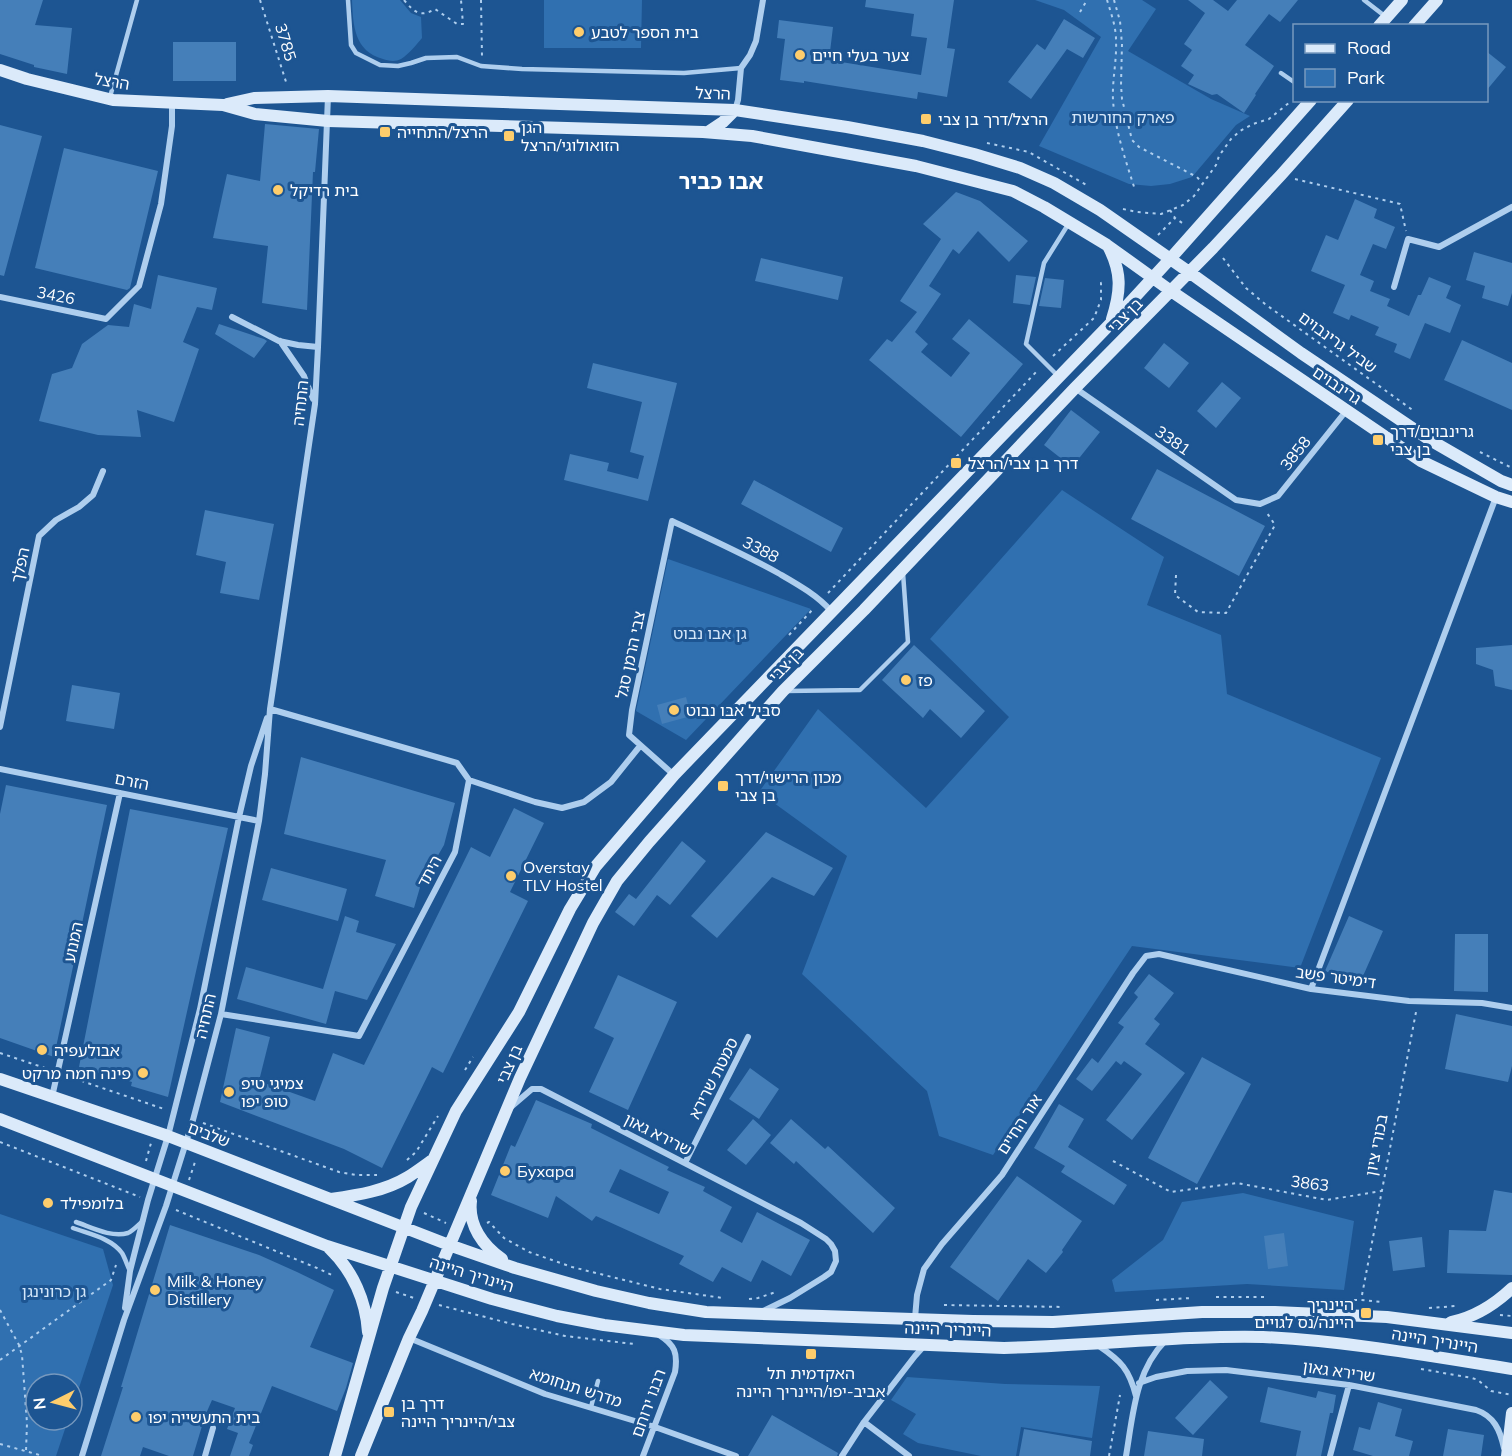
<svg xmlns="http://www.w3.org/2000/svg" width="1512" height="1456" viewBox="0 0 1512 1456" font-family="Mulish,'Noto Sans Hebrew',sans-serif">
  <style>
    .green { fill: #3070b0 }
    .building { fill: #457fb9; fill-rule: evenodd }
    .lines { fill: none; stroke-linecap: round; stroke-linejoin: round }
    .path { stroke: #aeceee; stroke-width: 2; stroke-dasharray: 3 4.5; stroke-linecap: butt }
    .lane { stroke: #aeceee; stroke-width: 4.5 }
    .street { stroke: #aeceee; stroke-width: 6 }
    .secondary { stroke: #dbeafa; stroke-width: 12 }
    .poi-dot { fill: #fecd6c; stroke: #1d5592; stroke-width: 2 }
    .labels { text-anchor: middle; stroke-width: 6; stroke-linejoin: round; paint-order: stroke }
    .poi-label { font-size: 16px; fill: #fff; stroke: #1d5592; text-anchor: start }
    .street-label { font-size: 16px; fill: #fff; stroke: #1d5592 }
    .park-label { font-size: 16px; fill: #d4e7fa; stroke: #1d5592 }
    .district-label { font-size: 22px; font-weight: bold; fill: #fff; stroke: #1d5592 }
  </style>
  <rect width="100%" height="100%" fill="#1d5592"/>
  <path class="green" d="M352,0H400L411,13L421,17L422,38C416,45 409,54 401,59C396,62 388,61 383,59C354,51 353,25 352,0Z
    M544,0H642L641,48H544Z
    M1035,0H1142L1156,9L1128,51L1211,99L1250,116L1236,125L1192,177L1170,184L1151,186L1129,184L1039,146L1101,37L1064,10Z
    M1062,490L1164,557L1147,605L1221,635L1227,694L1381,758L1300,968L1132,946L993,1155L939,1136L927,1091L802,974L847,856L759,792L818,709L926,808L1009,717L930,639Z
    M668,559L811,609L686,740L636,711Z
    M1243,1193L1354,1221L1344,1290L1247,1284L1115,1292L1112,1280L1163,1240L1182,1202Z
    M0,1214L103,1249L113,1285L72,1409V1384H36V1420H68L56,1456H0Z
    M907,1377L1005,1384L1100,1386L1092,1438L1021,1427L1016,1456H981L918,1443L903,1434L916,1414L891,1400Z"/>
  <path class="building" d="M0,0H43L35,25L72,28L67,74L34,67V65L0,54Z
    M866,0H954L947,48L955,49L947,97L918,92L917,99L804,81V83L780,80L785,39L777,38L779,20L833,27L829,60L921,75L927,38L911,36L914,14L865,7Z
    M1188,0H1213L1228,11L1237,0H1298L1280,22L1269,14L1245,45L1274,66L1255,94L1256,95L1244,113L1217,94L1212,95L1188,84L1194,75L1181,66L1192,50L1184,44L1205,13Z
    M1064,19L1095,38L1083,58L1067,49L1031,99L1008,82L1037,44L1045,50Z
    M173,42H236V81H173Z
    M1486,51L1506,67L1486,91Z
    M265,124L319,129L315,172H313L307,310L262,303L268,246L213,238L227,174L260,181Z
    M0,125L42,136L4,276L0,275Z
    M64,148L158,171L130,288L127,290L35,268Z
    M956,192L980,201L1028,241L1009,262L978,231L959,254L953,249L929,286L941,294L915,332L928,344L921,352L951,377L970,353L952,339L969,319L1023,364L961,437L869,360L887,339L892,342L917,312L900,301L941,239L923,224Z
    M1355,199L1377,209L1374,218L1395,227L1386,249L1373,244L1360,275L1374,281L1370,291L1390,299L1387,306L1409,316L1418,295H1421L1429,277L1451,286L1446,298L1461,305L1450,333L1425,323L1410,359L1394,352L1397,344L1375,335L1379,327L1351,315L1349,320L1333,313L1345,285L1311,271L1326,235L1338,240Z
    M1474,252L1512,263V293L1508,306L1482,298L1485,286L1466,280Z
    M761,258L843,277L838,300L755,281Z
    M158,275L217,288L212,310L197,307L183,342L199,349L174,422L137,410L141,437L98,435L39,421L52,374L72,368L82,344L108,325L129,327L134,304L151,309Z
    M1016,275L1036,277L1030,305L1013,303Z
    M1045,278L1064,280L1061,308L1039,306Z
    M219,324L264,339L267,341L254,358L215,334Z
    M1462,340L1512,363V410L1444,380Z
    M1164,343L1189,363L1169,388L1144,368Z
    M593,363L677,383L648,501L564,480L570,454L609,463L607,471L638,479L644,456L630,452L642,402L587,388Z
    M1222,382L1241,398L1216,428L1197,411Z
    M1071,410L1100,432L1072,467L1044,445Z
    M1157,469L1265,526L1239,576L1131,519Z
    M754,480L843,528L831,552L741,504Z
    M205,510L274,524L259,600L220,593L226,562L196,555Z
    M914,645L985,711L961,738L930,709L923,718L882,680Z
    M1512,645V690L1495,686L1493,670L1476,664V648Z
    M72,685L120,693L114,729L66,721Z
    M686,697L691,716L662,724L657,705Z
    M301,757L455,803L444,845L429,871L425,870L414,908L375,896L386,860L284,834Z
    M6,785L107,805L54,1057L0,1038V814Z
    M514,808L544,823L510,892L528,901L443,1073L432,1067L382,1168L344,1149L220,1102L236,1028L270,1037L259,1081L315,1101L333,1053L364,1065L471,847L490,857Z
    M130,809L228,828L168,1097L131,1086L132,1082L79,1067Z
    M766,832L833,868L814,896L772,877L717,938L691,916Z
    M682,841L706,861L670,905L657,895L634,926L615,912L629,894L636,899Z
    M271,868L347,889L338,921L262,900Z
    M345,916L359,921L356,932L396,944L367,1000L335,991L326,1024L237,999L246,967L323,989Z
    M1349,916L1383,931L1359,985L1325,971Z
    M1455,934H1488V992L1454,991Z
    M1149,974L1174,993L1154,1019L1160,1024L1145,1044L1185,1073L1132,1140L1106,1120L1142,1074L1124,1061L1121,1065L1116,1061L1092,1091L1076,1079L1092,1058L1098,1063L1124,1027L1118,1023L1138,997L1134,993Z
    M618,975L677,1002L628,1110L589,1092L614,1038L594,1028Z
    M1456,1014L1512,1026V1066L1508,1082L1445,1069Z
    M1202,1057L1251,1084L1197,1184L1148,1158Z
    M750,1068L779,1089L759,1119L729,1099Z
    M536,1100L592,1124L591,1128L669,1167L667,1170L705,1187L703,1191L732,1207L720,1231L742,1243L757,1212L810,1240L791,1276L762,1260L751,1282L722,1267L713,1282L679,1264L684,1256L596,1216L592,1221L556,1196L548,1218L491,1195L511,1145L515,1147ZM620,1169L669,1192L659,1214L609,1192Z
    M1059,1104L1084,1119L1068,1147L1127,1185L1114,1205L1061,1172L1065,1166L1034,1148Z
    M753,1119L771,1135L746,1165L727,1150Z
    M791,1119L825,1149L828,1146L895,1208L873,1233L796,1161L794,1164L770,1143Z
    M1017,1176L1082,1221L1062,1250L1063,1252L1046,1273L1028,1259L998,1301L950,1267Z
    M1494,1190L1512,1193V1275L1447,1273L1449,1230L1486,1231Z
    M170,1225L259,1255L297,1272L334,1290L310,1347L353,1363L346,1388L337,1411L272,1386L249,1443L253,1445L249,1456H230L238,1433L227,1429L235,1408L212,1400L205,1416L193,1456H169L143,1447L140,1456H101L123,1387H121Z
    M1284,1233L1288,1266L1268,1269L1264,1236Z
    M1422,1237L1425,1267L1393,1271L1389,1241Z
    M1210,1380L1228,1397L1193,1435L1175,1418Z
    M1268,1387L1316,1398L1318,1391L1336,1395L1333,1413H1330L1321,1456H1296L1301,1431L1260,1422Z
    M1378,1402L1402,1409L1395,1436L1413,1441L1409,1456H1373L1353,1450L1359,1427L1370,1430Z
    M772,1415L838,1453L837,1456H748Z
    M1024,1429L1092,1441L1090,1456H1019Z
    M1448,1429L1484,1435L1481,1456H1443Z
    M1148,1431L1204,1439L1202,1456H1144Z"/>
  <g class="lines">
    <path class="path" d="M260,0L287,85
      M404,0C414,12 420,18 435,9L457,24H463L461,0
      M481,0L482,57
      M1107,0C1111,13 1116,27 1116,40C1117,60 1112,80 1113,100C1115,131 1126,161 1135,190
      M1114,0L1120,21L1122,44L1121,85L1122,99L1132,140L1139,147L1197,177L1202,183
      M1080,12L1087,0
      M987,143L1029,152L1088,186
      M1295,179L1400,204L1406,231
      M1123,209L1137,212L1161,214L1183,205L1194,196L1216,165L1219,156L1231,139L1240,131L1253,124L1269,119L1290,102
      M1170,210L1175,218L1185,225
      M1158,235L1175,218
      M1223,258L1246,288L1265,304L1414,411
      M1053,356L1094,318L1101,300V283L1104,282
      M1480,452L1512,468
      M1176,575L1175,595L1198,612L1226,613L1275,525L1267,513
      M828,593L1038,370
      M789,635L814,608
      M0,1053L48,1069
      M465,1070L473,1057
      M67,1076L164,1109
      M203,1123L339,1172L356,1175H377
      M203,1137L207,1125
      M0,1142L140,1197
      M407,1160L416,1152L438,1116
      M146,1161L151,1143
      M1113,1161L1171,1192L1237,1183L1327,1200L1381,1191
      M189,1180L196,1159
      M176,1210L317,1268L334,1276
      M424,1213L446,1223
      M487,1223L489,1222L504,1238L529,1252L572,1267L660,1289L723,1298
      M396,1292L414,1298
      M1362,1295L1416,1012
      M1216,1297H1267
      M749,1299L758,1298L776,1292
      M1156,1300L1192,1298
      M1339,1300H1361L1381,1302
      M439,1305L512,1324L565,1336L634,1344
      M944,1305L1064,1307
      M1429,1308L1456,1306
      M0,1310L19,1345L22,1355L27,1423L26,1451
      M1500,1315L1512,1316
      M0,1360L111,1280L116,1265
      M1421,1369L1472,1378L1478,1380L1491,1391L1512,1395
      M0,1444L43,1456
      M1109,1456L1120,1395"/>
    <path class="lane" d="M348,0L351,45L356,53L380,65L398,66L411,63L426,58L457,57L481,66L522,69L684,73L741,68
      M1364,0L1386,17
      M1281,73L1294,82
      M110,97L137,0
      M1058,376L1026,344L1044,263L1069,223
      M786,691L860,690L908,642L903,573
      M76,1222C91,1227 111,1238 128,1233C133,1231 138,1225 143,1221
      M73,1228C89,1234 111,1238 122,1253C125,1258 127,1265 130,1271
      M591,1407L598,1381"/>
    <path class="street" d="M735,110L738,100L741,68L750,55L756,41L763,0
      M1394,287L1408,239L1439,247L1512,207
      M0,297L106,319L139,286L161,204L172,126V103
      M232,317L279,341L298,345L318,347
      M280,341L304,376L313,399
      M1075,388L1236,500L1260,504L1278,496L1346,411
      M0,727L39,536L56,520L79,507L93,495L103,471
      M0,769L259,821
      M674,775L629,735L632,710L672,521C708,538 744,554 778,573C797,584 817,595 831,611
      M469,780L535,802L562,808L584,802L611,782L640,746
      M1311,989L1496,497
      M221,1014L359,1036L455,852L469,780L457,763L270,709
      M52,1097L120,793
      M511,1107L532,1089H541L801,1223L826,1239L831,1244L835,1251L836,1261L831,1272L824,1277L790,1298L763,1311
      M685,1163L748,1037
      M125,1308L130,1271L148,1200L168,1136L200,1009L239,817L251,766L267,718
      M915,1318L917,1295L924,1269L942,1244L1002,1175L1133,973L1146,956L1159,954L1311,989L1409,1001L1482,1003L1512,1008
      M409,1338L545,1394L655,1427L736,1456
      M1099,1346C1121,1361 1129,1369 1136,1396
      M1139,1383L1156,1377L1187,1371L1226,1370L1349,1385L1476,1410C1494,1416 1500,1430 1504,1448
      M864,1422L909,1456
      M82,1456L124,1320L166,1206L193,1120L221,1014L259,821L265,774L270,709L315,404L318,347L328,96
      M205,1456L213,1428
      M643,1456L675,1372C678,1353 675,1345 659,1335
      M842,1456L864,1422L915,1356L924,1346
      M1126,1456C1133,1415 1135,1371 1166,1340
      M1330,1456L1349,1385"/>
    <path class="secondary" d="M1379,26L1402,0
      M1414,26L1437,0
      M0,70L27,79L113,100L223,105L255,114L328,121L703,132L752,136L916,166L1013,191L1044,207L1107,245L1171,291L1421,461L1496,497L1512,502
      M227,104L254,98L328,96L735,110L847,127L923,141L974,154L1020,168L1054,183L1100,210L1189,272L1301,353L1430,440L1501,481L1512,485
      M708,132L723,122L735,110
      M1108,246C1122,272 1121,291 1112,319
      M0,1079L168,1136L449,1245L515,1268L596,1291L649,1303L706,1312L973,1321L1053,1322L1202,1312H1275L1387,1317L1512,1333
      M0,1119L327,1246L492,1299L557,1316L604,1325L684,1335L1004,1348C1066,1346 1128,1341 1190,1338C1215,1337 1239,1336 1263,1337C1347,1341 1429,1356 1512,1369
      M331,1199C358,1195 385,1191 408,1177C416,1172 424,1166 431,1161
      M471,1201C468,1225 483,1246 502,1259
      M330,1249C353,1271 366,1301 368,1332
      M1451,1322C1475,1317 1494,1305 1512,1288
      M335,1456L383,1288L411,1207L456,1111L519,1012L570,909L596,866L674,775L1111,323L1170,259L1311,100
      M361,1456L409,1338L422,1311L520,1078L593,923L617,881L649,842L783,691L864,610L1075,388L1213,248L1281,175L1348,100
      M1507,1456L1512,1413"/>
  </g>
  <g class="poi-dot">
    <circle cx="579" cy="32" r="6"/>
    <circle cx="800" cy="55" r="6"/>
    <rect x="920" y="113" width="12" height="12" rx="3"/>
    <rect x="379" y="126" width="12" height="12" rx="3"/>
    <rect x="503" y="130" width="12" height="12" rx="3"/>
    <circle cx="278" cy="190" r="6"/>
    <rect x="1372" y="434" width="12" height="12" rx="3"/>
    <rect x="950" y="457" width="12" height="12" rx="3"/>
    <circle cx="906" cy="680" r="6"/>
    <circle cx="674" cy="710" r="6"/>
    <rect x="717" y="780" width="12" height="12" rx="3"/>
    <circle cx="511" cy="876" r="6"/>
    <circle cx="42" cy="1050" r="6"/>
    <circle cx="143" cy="1073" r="6"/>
    <circle cx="229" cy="1092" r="6"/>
    <circle cx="505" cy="1171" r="6"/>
    <circle cx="48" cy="1203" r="6"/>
    <circle cx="155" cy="1290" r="6"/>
    <rect x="1360" y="1307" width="12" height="12" rx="3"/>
    <rect x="805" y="1348" width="12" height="12" rx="3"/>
    <rect x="383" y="1406" width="12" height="12" rx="3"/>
    <circle cx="136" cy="1417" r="6"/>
  </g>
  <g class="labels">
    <g class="poi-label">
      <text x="591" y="38">בית הספר לטבע</text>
      <text x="812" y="61">צער בעלי חיים</text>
      <text x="938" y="125">הרצל/דרך בן צבי</text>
      <text x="521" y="133">הגן<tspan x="521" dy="18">הזואולוגי/הרצל</tspan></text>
      <text x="397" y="138">הרצל/התחייה</text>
      <text x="290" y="196">בית רדיקל</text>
      <text x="1390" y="437">גרינבוים/דרך<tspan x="1390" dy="18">בן צבי</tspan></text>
      <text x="968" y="469">דרך בן צבי/הרצל</text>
      <text x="918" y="686">פז</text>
      <text x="686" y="716">סביל אבו נבוט</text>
      <text x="735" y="783">מכון הרישוי/דרך<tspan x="735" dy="18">בן צבי</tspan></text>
      <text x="523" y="873">Overstay<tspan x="523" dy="18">TLV Hostel</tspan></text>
      <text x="54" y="1056">אבולעפיה</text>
      <text x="131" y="1079" text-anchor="end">פינה חמה מרקט</text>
      <text x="241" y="1089">צמיגי טיפ<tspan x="241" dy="18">טופ יפו</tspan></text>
      <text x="517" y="1177">Бухара</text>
      <text x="60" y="1209">בלומפילד</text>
      <text x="167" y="1287">Milk &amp; Honey<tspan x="167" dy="18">Distillery</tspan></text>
      <text x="1354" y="1310" text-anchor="end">היינריך<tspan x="1354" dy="18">היינה/נס לגויים</tspan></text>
      <text x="811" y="1379" text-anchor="middle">האקדמית תל<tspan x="811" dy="18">אביב-יפו/היינריך היינה</tspan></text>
      <text x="401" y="1409">דרך בן<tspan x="401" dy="18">צבי/היינריך היינה</tspan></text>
      <text x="148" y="1423">בית התעשייה יפו</text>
    </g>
    <g class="street-label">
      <text transform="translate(286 42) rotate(73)" y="6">3785</text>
      <text transform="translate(112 81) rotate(9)" y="6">הרצל</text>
      <text transform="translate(713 93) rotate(2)" y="6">הרצל</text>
      <text transform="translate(56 295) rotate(11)" y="6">3426</text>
      <text transform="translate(1125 315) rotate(-45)" y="6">בן צבי</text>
      <text transform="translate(1338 342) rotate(36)" y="6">שביל גרינבוים</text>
      <text transform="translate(1337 385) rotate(34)" y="6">גרינבוים</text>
      <text transform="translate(300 403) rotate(-84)" y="6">התחיה</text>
      <text transform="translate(1173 440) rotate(35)" y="6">3381</text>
      <text transform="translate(1295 453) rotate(-52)" y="6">3858</text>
      <text transform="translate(761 549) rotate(27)" y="6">3388</text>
      <text transform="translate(20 565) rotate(-78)" y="6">הפלך</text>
      <text transform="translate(630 655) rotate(-78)" y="6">צבי הרמן סגל</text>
      <text transform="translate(786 664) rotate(-46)" y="6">בן צבי</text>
      <text transform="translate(132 781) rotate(11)" y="6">הזרם</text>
      <text transform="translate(429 871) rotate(-62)" y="6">היתד</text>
      <text transform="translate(73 942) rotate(-78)" y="6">המנוע</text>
      <text transform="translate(1336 977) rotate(8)" y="6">דימיטר פשב</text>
      <text transform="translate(205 1016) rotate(-77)" y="6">התחיה</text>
      <text transform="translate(509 1064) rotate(-66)" y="6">בן צבי</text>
      <text transform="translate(713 1078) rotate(-63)" y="6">סמטת שרירא</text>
      <text transform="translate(1019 1124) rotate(-57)" y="6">אור החיים</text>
      <text transform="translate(209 1134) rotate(21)" y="6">שלבים</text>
      <text transform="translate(658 1134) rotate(27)" y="6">שרירא גאון</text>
      <text transform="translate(1376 1145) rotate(-79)" y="6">בכורי ציון</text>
      <text transform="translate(1310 1183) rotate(7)" y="6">3863</text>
      <text transform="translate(472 1274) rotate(17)" y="6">היינריך היינה</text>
      <text transform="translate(948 1329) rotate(2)" y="6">היינריך היינה</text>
      <text transform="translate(1435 1340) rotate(9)" y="6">היינריך היינה</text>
      <text transform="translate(1339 1371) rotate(8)" y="6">שרירא גאון</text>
      <text transform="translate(576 1387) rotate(18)" y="6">מדרש תנחומא</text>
      <text transform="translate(648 1403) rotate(-70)" y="6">רבנו ירוחם</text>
    </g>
    <g class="park-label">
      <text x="1123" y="123">פארק החורשות</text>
      <text x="710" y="639">גן אבו נבוט</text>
      <text x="54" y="1297">גן כרונינגן</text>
    </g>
    <g class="district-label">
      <text x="721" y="189">אבו כביר</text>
    </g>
  </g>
  <rect x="1293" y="24" width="195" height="78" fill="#1d5592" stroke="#7799be" stroke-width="1.5"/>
  <rect x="1305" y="44" width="30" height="9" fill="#dbeafa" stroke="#7799be" stroke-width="1.5"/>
  <text x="1347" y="54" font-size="18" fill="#ffffff">Road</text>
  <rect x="1305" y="69" width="30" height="18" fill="#3070b0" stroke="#7799be" stroke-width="1.5"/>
  <text x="1347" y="84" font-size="18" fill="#ffffff">Park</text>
  <g transform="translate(54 1402) rotate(264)"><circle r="28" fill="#1d5592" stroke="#7799be" stroke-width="1.5"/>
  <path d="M0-4.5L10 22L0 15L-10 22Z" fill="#fecd6c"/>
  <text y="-9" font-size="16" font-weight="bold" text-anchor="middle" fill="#ffffff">N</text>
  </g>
</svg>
